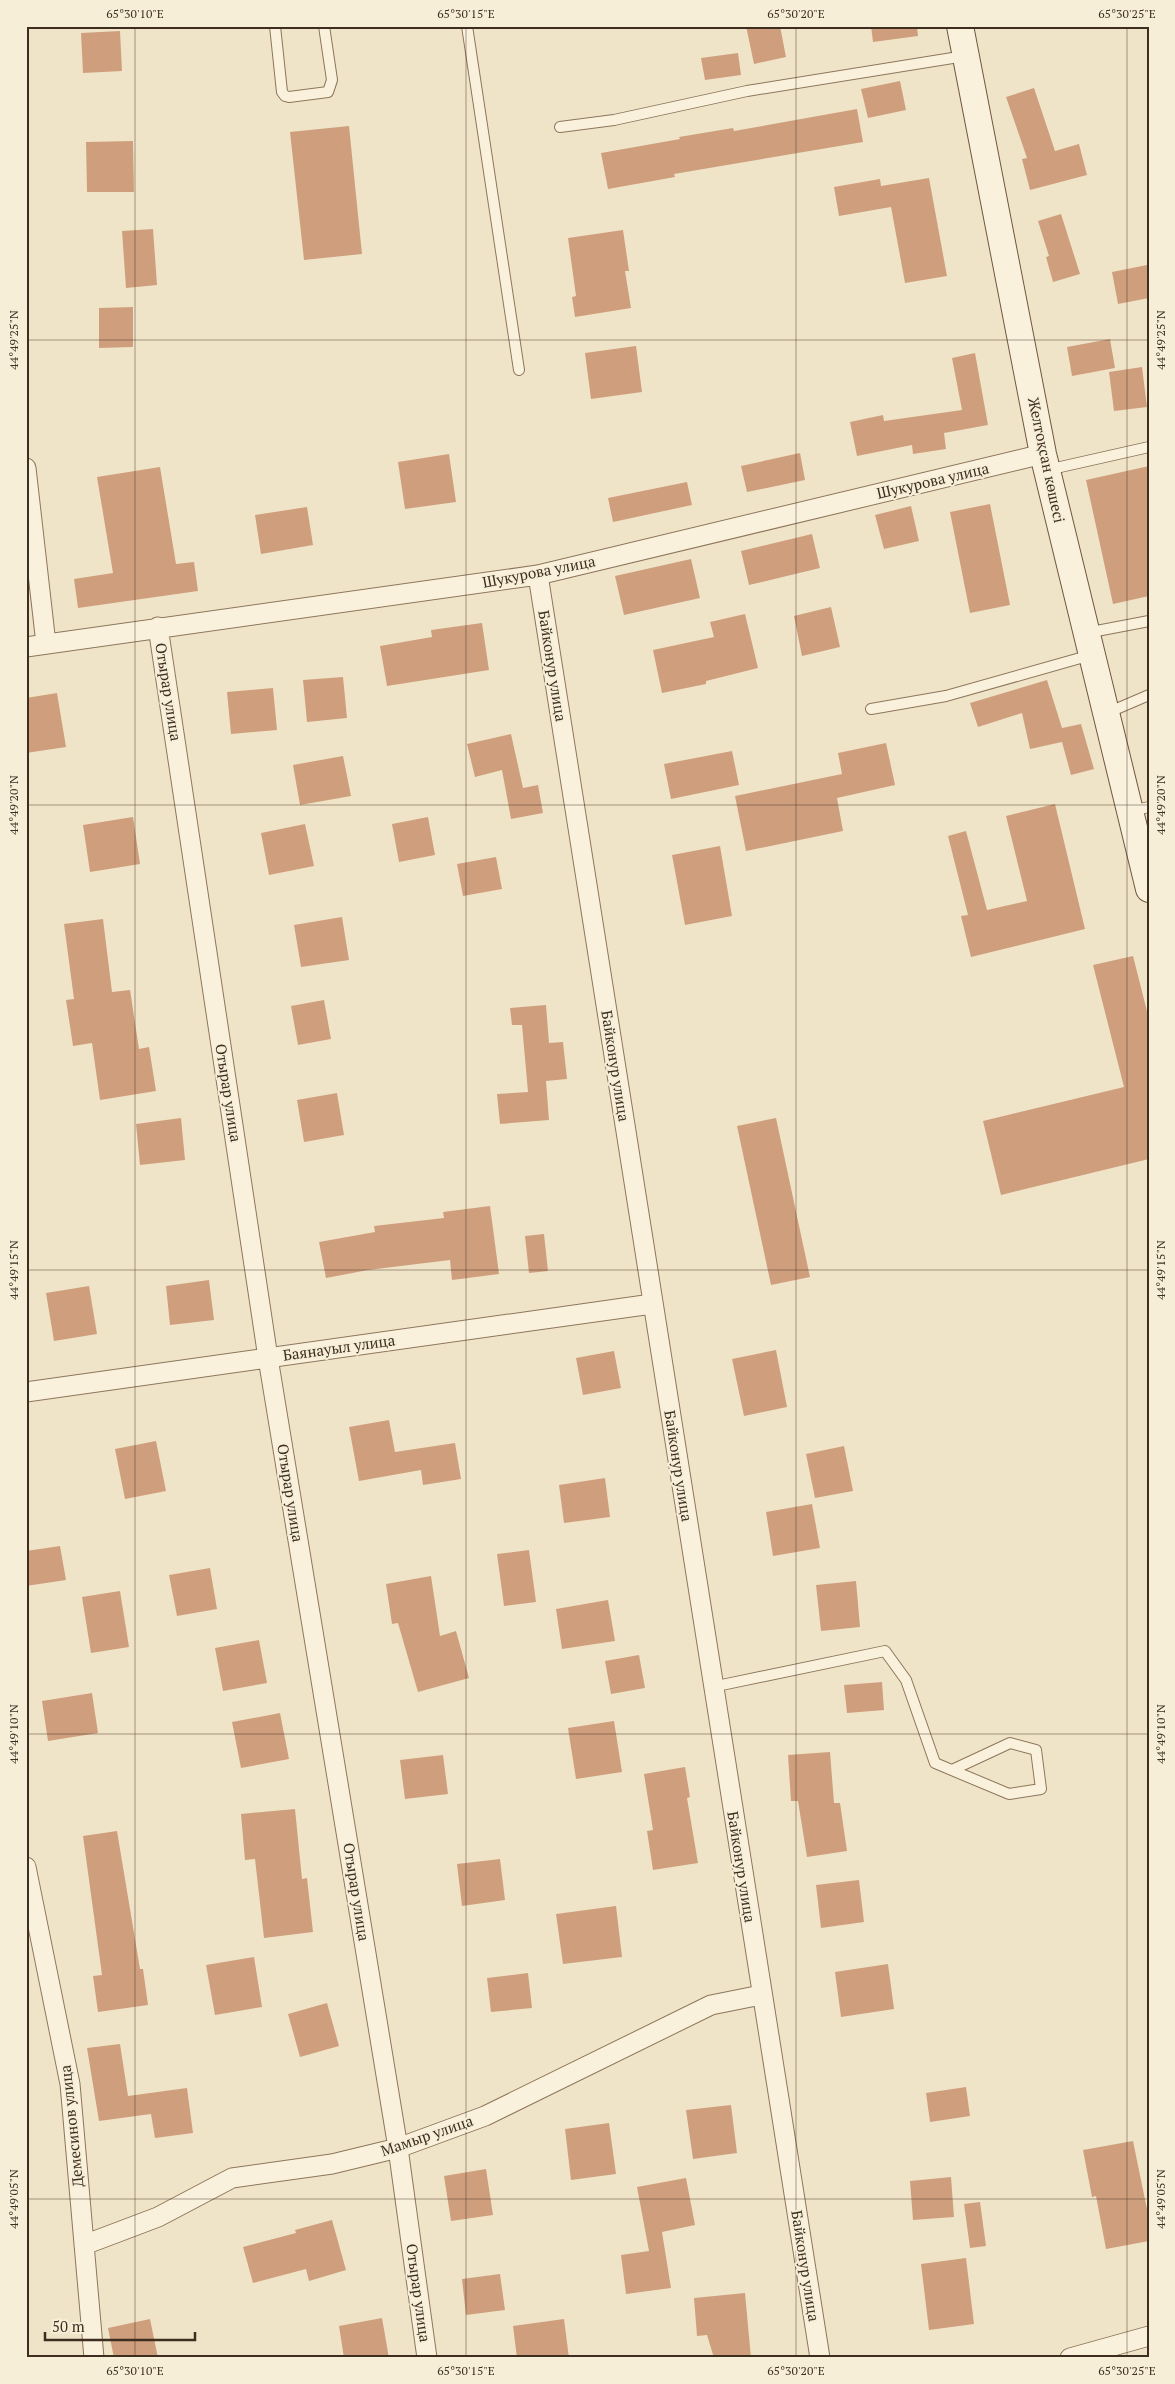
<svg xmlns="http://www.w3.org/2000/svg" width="1175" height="2384" viewBox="0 0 1175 2384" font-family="'PT Serif',serif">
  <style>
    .building { fill: #cf9f7d }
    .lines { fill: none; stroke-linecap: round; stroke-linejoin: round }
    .lane-casing { stroke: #8d765c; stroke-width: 12 }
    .street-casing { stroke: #8d765c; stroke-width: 21 }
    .secondary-casing { stroke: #6f573f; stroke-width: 28 }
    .lane { stroke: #faf1dc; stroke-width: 10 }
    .street { stroke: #faf1dc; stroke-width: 19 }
    .secondary { stroke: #faf1dc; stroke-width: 26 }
    .ticks { fill: none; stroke: #3d2e20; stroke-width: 1; stroke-opacity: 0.45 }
    .labels { text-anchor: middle; stroke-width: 4; stroke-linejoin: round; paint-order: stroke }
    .street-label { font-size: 15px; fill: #3d2e20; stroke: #f7eed8 }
    .neatline { fill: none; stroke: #3d2e20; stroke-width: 2 }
    .ticks-label { font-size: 12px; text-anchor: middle; fill: #3d2e20 }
  </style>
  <rect width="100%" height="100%" fill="#f0e4c8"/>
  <path class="building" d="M746,26H780L786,57L754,64Z
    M871,26H917L918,36L873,42Z
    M120,31L122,71L83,73L81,33Z
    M738,53L741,75L705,80L701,58Z
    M900,81L906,110L868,118L861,89Z
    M1034,88L1055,151L1079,144L1087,175L1030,190L1022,159L1027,158L1006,97Z
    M857,109L863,142L674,174L675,177L608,189L601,153L680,139L679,137L733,128L734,131Z
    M349,126L362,254L304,260L290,132Z
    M133,141L134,192H87L86,142Z
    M929,178L947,276L905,283L891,207L839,216L834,187L880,179L881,186Z
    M1061,214L1080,274L1053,282L1046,257L1049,256L1038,221Z
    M153,229L157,285L126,288L122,231Z
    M623,230L629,271H625L631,308L575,317L572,297L576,296L568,238Z
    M1147,265L1149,298L1118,304L1112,272Z
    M133,307V347L99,348V308Z
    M1110,339L1115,368L1072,376L1067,347Z
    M636,346L642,392L591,399L585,353Z
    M975,353L988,425L944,433L946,449L913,454L912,445L857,456L850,422L883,415L884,421L962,410L952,358Z
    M1142,367L1147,407L1114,411L1109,372Z
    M800,453L805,480L747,492L741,466Z
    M449,454L456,502L405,509L398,462Z
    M1149,466V596L1113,604L1086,480Z
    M160,467L176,564L194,562L198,591L78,608L74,579L113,573L97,477Z
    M687,482L692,505L613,522L608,498Z
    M990,504L1010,605L970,613L950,512Z
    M911,506L919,541L884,549L875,515Z
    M307,507L313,545L261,554L255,515Z
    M812,534L820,568L749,585L741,551Z
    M691,559L700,598L624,615L615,576Z
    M831,607L840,647L802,656L794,616Z
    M745,614L758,668L706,681V684L662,693L653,650L714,637L710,622Z
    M482,623L489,670L387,686L380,646L432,637L431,630Z
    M343,677L347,718L307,722L303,680Z
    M1047,680L1062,728L1081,724L1094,769L1071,775L1062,742L1030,749L1022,713L978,727L970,703Z
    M273,688L277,730L231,734L227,692Z
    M57,693L66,747L26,753V698Z
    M511,734L523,788L538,785L543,813L511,819L502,770L475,777L467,744Z
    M886,743L895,785L837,798L843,831L746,851L735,796L842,774L838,753Z
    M732,751L739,785L671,799L664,764Z
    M343,756L351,796L300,805L293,765Z
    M1055,804L1085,929L971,957L961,916L968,915L948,836L966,831L987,910L1027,901L1006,816Z
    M133,817L140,864L90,872L83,825Z
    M428,817L435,855L399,862L392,824Z
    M305,824L314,866L269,875L261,833Z
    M720,846L732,916L685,925L672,855Z
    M496,857L502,889L463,896L457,864Z
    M342,917L349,960L301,967L294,925Z
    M103,919L112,992L130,990L139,1049L149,1047L156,1091L100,1100L92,1043L73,1046L66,1000L74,999L64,924Z
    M1133,956L1149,1019V1159L1001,1195L983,1121L1124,1087L1093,965Z
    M324,1000L331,1039L298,1045L291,1006Z
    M546,1005L549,1043L563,1042L567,1079L546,1081L549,1120L500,1124L497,1094L528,1092L522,1025H512L510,1008Z
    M337,1093L344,1135L304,1142L297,1100Z
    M181,1118L185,1160L140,1165L136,1124Z
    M776,1118L810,1277L771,1285L737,1126Z
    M490,1206L499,1274L452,1280L450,1260L368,1270L326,1278L319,1242L375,1232L374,1226L444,1218L443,1212Z
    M544,1234L548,1271L529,1273L525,1236Z
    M209,1280L214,1320L170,1325L166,1286Z
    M89,1286L97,1334L54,1341L46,1293Z
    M776,1350L787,1407L744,1416L732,1359Z
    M614,1351L621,1388L583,1395L576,1358Z
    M389,1420L395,1452L455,1443L461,1479L423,1485L421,1470L359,1481L349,1427Z
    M156,1441L166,1491L125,1499L115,1449Z
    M844,1446L853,1491L815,1498L806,1454Z
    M605,1478L610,1517L564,1523L559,1485Z
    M812,1504L820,1548L773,1556L766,1512Z
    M60,1546L66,1580L26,1586V1551Z
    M529,1550L536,1602L504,1606L497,1554Z
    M210,1568L217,1609L177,1616L169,1575Z
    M431,1576L440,1636L456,1631L469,1678L418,1692L398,1623L392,1624L386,1584Z
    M856,1581L860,1627L821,1631L816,1585Z
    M120,1591L129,1647L91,1653L82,1597Z
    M608,1600L615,1641L562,1649L556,1609Z
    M259,1640L267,1683L223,1691L215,1648Z
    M639,1655L645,1688L611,1694L605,1661Z
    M882,1682L884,1710L847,1713L844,1685Z
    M92,1693L98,1733L48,1741L42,1701Z
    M280,1713L289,1759L241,1768L232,1722Z
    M614,1721L622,1772L576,1779L568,1728Z
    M830,1752L834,1803H840L847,1851L807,1857L798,1801H791L788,1755Z
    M443,1755L448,1794L405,1799L400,1760Z
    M685,1767L690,1797L687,1798L698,1863L653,1870L647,1831L653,1830L644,1774Z
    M295,1809L302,1879L307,1878L313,1932L264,1938L255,1859L245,1860L241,1814Z
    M117,1831L140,1969H143L148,2005L98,2012L93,1976L102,1975L83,1836Z
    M500,1859L505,1900L462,1906L457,1864Z
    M859,1880L864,1922L821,1928L816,1885Z
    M616,1906L622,1957L563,1964L556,1914Z
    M254,1957L262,2007L215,2015L206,1965Z
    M888,1964L894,2009L841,2017L835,1972Z
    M528,1973L532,2008L491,2012L487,1978Z
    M327,2003L339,2046L300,2057L288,2014Z
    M120,2044L128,2096L187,2088L193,2133L155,2138L151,2114L99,2121L87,2048Z
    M966,2087L970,2116L930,2122L926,2093Z
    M731,2105L737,2153L693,2159L686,2110Z
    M609,2123L616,2174L571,2180L565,2129Z
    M1133,2141L1149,2219V2241L1106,2249L1096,2196L1092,2197L1083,2150Z
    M486,2169L493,2215L451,2221L444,2176Z
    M951,2177L954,2217L913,2220L910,2181Z
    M686,2178L695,2225L662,2232L671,2288L626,2294L621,2255L649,2251L637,2187Z
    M980,2202L986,2246L970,2248L964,2204Z
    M332,2220L346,2270L309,2281L306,2269L253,2283L243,2247L296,2233L295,2230Z
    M966,2258L974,2324L929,2330L921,2264Z
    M500,2274L505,2310L466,2315L462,2279Z
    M745,2293L751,2358H714L707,2335L697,2336L694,2298Z
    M382,2318L389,2358H344L339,2326Z
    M150,2319L158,2358H114L108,2328Z
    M564,2319L569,2358H517L513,2326Z"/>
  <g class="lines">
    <defs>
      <path id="lane" d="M275,26L282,92L285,96L289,97L328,92L332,80L324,26
        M467,26L519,370
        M560,127L614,120L747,91L965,56
        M1047,470L1149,447
        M1086,633L1149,621
        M871,709L946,696L1091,655
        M1107,713L1149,695
        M1131,811L1149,807
        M712,1687L885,1651L906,1680L935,1763L1009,1794L1041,1789L1036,1750L1010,1743L952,1770"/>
      <path id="street" d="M26,468L46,644
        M538,575L820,2358
        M158,627L268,1358L398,2148L427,2358
        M26,647L538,575L1043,454
        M26,1392L652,1304
        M26,1867L70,2084L94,2358
        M84,2245L158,2217L232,2178L332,2164L398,2148L485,2116L711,2005L761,1995
        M1070,2358L1149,2336"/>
      <path id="secondary" d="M960,26L1043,454L1149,889"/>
    </defs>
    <use href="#lane" class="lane-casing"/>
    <use href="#street" class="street-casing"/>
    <use href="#secondary" class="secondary-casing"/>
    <use href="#lane" class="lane"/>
    <use href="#street" class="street"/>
    <use href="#secondary" class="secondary"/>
  </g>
  <path class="ticks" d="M135,26V2358M466,26V2358M796,26V2358M1127,26V2358M26,340H1149M26,805H1149M26,1270H1149M26,1734H1149M26,2199H1149"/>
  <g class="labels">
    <g class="street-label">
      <text transform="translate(1046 460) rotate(78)" y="5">Желтоқсан көшесі</text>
      <text transform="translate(933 481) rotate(-13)" y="5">Шукурова улица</text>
      <text transform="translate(539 572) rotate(-11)" y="5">Шукурова улица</text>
      <text transform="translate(552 666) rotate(81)" y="5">Байконур улица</text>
      <text transform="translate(168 692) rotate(81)" y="5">Отырар улица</text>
      <text transform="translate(615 1066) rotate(81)" y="5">Байконур улица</text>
      <text transform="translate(228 1093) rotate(81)" y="5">Отырар улица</text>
      <text transform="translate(339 1348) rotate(-8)" y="5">Баянауыл улица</text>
      <text transform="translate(678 1466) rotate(81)" y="5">Байконур улица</text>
      <text transform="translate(290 1493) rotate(81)" y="5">Отырар улица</text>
      <text transform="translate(741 1867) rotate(81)" y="5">Байконур улица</text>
      <text transform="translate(356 1892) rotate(81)" y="5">Отырар улица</text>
      <text transform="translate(72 2126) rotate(-96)" y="5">Демесинов улица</text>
      <text transform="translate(427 2136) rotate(-19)" y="5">Мамыр улица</text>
      <text transform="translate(805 2266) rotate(81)" y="5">Байконур улица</text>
      <text transform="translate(418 2293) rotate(82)" y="5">Отырар улица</text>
    </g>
  </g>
  <rect width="1175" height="2384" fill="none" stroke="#f7eed8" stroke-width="55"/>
  <path d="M45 2332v8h150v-8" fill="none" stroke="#3d2e20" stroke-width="2.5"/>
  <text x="52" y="2332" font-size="15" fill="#3d2e20" stroke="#f7eed8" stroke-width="4" paint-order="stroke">50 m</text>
  <rect x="28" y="28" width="1120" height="2328" class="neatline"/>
  <g class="ticks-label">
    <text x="135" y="18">65°30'10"E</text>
    <text x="466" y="18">65°30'15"E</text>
    <text x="796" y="18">65°30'20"E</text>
    <text x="1127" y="18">65°30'25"E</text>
    <text transform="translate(14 340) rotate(-90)" y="4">44°49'25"N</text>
    <text transform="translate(1161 340) rotate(-90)" y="4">44°49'25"N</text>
    <text transform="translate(14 805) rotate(-90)" y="4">44°49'20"N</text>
    <text transform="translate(1161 805) rotate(-90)" y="4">44°49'20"N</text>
    <text transform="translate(14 1270) rotate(-90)" y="4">44°49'15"N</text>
    <text transform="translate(1161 1270) rotate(-90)" y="4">44°49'15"N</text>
    <text transform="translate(14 1734) rotate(-90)" y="4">44°49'10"N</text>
    <text transform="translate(1161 1734) rotate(-90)" y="4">44°49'10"N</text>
    <text transform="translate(14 2199) rotate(-90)" y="4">44°49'05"N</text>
    <text transform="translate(1161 2199) rotate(-90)" y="4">44°49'05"N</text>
    <text x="135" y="2375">65°30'10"E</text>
    <text x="466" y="2375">65°30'15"E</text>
    <text x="796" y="2375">65°30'20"E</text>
    <text x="1127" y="2375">65°30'25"E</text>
  </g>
</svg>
